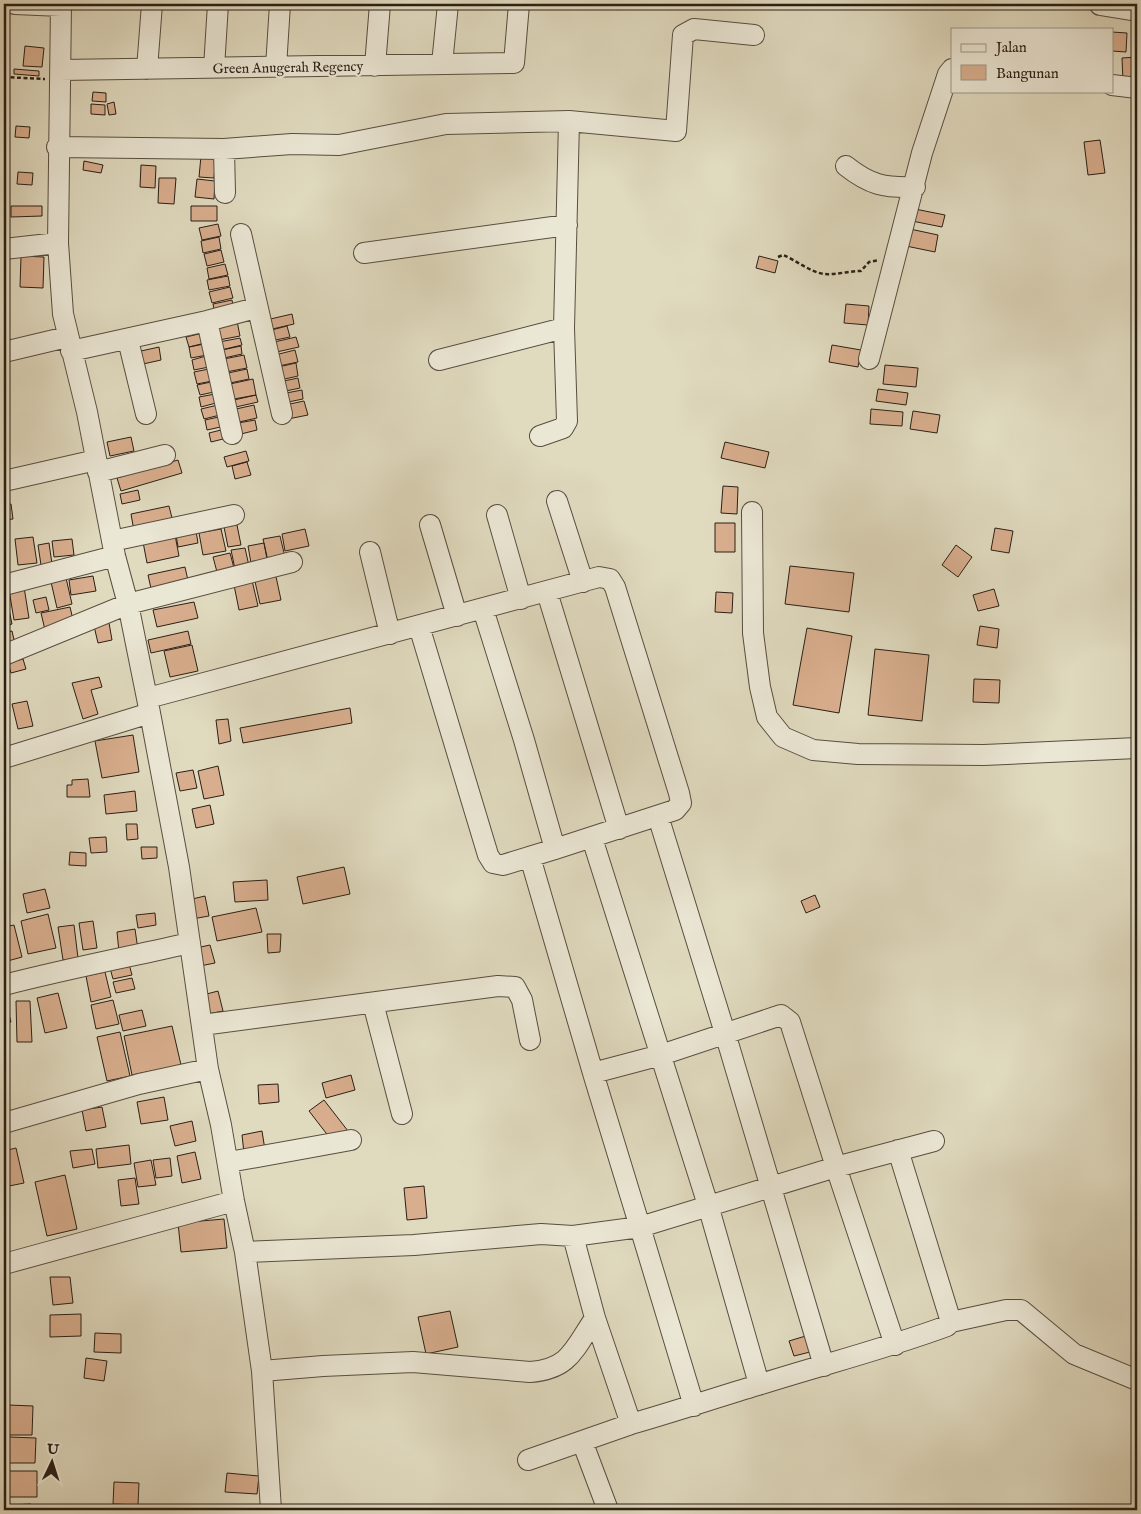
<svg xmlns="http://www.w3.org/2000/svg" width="1141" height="1514" viewBox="0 0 1141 1514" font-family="'IM FELL English',serif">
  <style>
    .building { fill: #d8ae8e; stroke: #2a1f15 }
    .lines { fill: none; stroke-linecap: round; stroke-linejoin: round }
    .minor-casing { stroke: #584e40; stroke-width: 22 }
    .path { stroke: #2a1f15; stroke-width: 2.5; stroke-dasharray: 4 2.5; stroke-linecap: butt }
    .minor { stroke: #ebe7d5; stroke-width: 20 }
    .labels { text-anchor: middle; stroke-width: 4.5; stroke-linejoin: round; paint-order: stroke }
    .street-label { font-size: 14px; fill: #2a1f15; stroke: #ebe7d5 }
  </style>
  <rect width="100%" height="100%" fill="#e0dabf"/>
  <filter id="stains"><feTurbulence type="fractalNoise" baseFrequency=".004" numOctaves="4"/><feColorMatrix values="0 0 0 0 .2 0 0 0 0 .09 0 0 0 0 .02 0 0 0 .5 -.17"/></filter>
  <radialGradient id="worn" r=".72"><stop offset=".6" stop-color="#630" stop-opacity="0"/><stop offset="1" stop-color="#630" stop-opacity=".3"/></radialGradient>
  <path class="building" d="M1112,32L1127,33L1126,52L1112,51Z
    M25,46L44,48L42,67L23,66Z
    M1137,57V80L1123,81L1122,58Z
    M14,69L39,71V76L14,74Z
    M93,92L106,93V102L92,101Z
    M114,102L116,114L109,115L107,104Z
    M91,104L105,105V115L91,114Z
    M16,126L30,127L29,138L15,137Z
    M1100,140L1105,173L1088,175L1084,142Z
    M201,156L216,157L214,178L199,177Z
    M84,161L103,165L101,173L83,170Z
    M141,165L156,166L155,188L140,187Z
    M18,172L33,173L32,185L17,184Z
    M159,178H176L174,204L158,203Z
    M197,179L215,181L214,199L195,197Z
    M11,206H42V216L11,217Z
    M191,206H217V221H191Z
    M915,209L945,215L942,227L912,221Z
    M218,224L221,236L202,240L199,228Z
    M910,229L938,235L935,252L906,246Z
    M219,237L221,249L203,253L201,241Z
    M221,250L224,262L207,266L204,254Z
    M21,256L44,257L43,288L20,287Z
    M759,256L778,261L775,273L756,268Z
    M225,264L228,275L209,279L207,268Z
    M228,276L230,286L209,290L207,280Z
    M230,287L233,298L212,303L209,292Z
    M232,300L234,311L215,315L213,304Z
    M846,304L869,306L868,325L844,323Z
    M292,314L294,324L268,330L266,320Z
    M237,321L240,336L219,340L216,326Z
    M287,326L290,337L266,342L264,332Z
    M203,333L205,343L189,347L186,337Z
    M296,337L299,347L272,353L270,343Z
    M240,338L242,345L221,350L219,342Z
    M204,344L207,355L191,358L189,347Z
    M832,345L861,350L858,367L829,362Z
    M241,346L242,354L224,358L222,350Z
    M159,347L161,360L143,364L141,351Z
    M295,350L298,362L274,367L271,356Z
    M244,355L247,368L226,372L224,359Z
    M206,356L209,367L194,370L192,360Z
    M296,363L298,376L276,381L274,368Z
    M4,364H6L9,386L4,387Z
    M885,365L918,368L916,387L883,384Z
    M209,369L212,381L197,384L194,372Z
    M247,369L249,379L230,383L228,373Z
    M298,378L300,388L281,392L279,382Z
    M253,379L256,395L234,399L230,384Z
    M211,382L214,392L200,395L197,385Z
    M878,389L908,393L906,405L876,401Z
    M302,390L303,399L283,403L281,394Z
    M215,394L216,403L201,407L199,397Z
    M256,395L258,402L236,407L234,400Z
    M304,401L308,415L288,419L285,405Z
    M218,405L220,415L204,419L201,409Z
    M254,405L257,418L239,422L236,409Z
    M871,409L903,412L902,426L870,424Z
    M913,411L940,415L937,433L910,429Z
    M223,416L225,426L207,430L205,420Z
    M255,420L257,430L241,434L238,423Z
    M225,429L227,438L211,442L209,433Z
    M131,437L134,451L110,456L107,442Z
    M725,442L769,452L765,468L721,458Z
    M246,451L249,461L227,467L224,457Z
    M178,460L182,473L121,491L117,478Z
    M247,462L251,475L235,479L232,466Z
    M723,486L738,487L737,514L721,513Z
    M138,490L140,500L122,504L120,494Z
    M11,504L13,519L4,520V505Z
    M169,506L173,522L134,531L131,514Z
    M715,523H735V552H715Z
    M237,525L241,545L228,547L224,527Z
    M995,528L1013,531L1009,553L991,550Z
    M221,529L226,551L203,555L199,533Z
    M305,529L309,546L285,551L282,534Z
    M196,531L198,543L178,547L176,535Z
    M175,535L179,556L147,563L143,542Z
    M280,536L285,557L268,561L263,539Z
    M33,537L37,563L18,565L15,539Z
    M72,539L74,555L54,557L52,541Z
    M49,543L52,564L41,565L38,545Z
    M264,543L267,559L251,563L248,546Z
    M956,545L972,557L958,577L942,565Z
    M245,548L249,566L235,569L231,550Z
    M230,553L234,568L217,572L213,557Z
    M790,566L854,573L849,612L785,604Z
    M185,567L189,585L152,593L148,575Z
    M275,572L281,600L260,604L254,577Z
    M93,576L96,591L71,595L69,580Z
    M251,576L258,606L239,610L233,580Z
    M66,578L72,604L57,608L51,582Z
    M24,587L29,618L14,620L9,590Z
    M994,589L999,606L978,611L973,595Z
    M5,590L12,624L4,626V591Z
    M716,592L733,593L732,613L715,612Z
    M46,597L49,610L36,613L33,600Z
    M194,602L198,618L157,627L153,610Z
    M70,607L74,624L45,630L41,613Z
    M109,623L112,640L98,643L94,626Z
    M980,626L999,629L997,648L977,645Z
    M807,628L852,636L839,713L793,705Z
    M12,631L15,644L4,646V633Z
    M188,631L191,644L151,653L148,640Z
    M192,645L198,671L170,677L164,651Z
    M875,649L929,655L922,721L868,715Z
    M23,659L26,669L11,673L8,663Z
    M99,677L102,687L91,690L98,714L83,719L72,683Z
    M974,679L1000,680L999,703L973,702Z
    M27,701L33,726L18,729L12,704Z
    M350,708L352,723L243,743L240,728Z
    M228,719L231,741L219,744L216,720Z
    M133,735L139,772L102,778L95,741Z
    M218,766L224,795L204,799L198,771Z
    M193,770L197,788L180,791L176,773Z
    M88,779L90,797H67V785H72V780Z
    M135,791L137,811L106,814L104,795Z
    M210,805L214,824L196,828L192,809Z
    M126,824H137L138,839L127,840Z
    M106,837L107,852L91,853L89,838Z
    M141,847H157V858L142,859Z
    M70,852L86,853V866L69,865Z
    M344,867L350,894L303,904L297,877Z
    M267,880L268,900L235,902L233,882Z
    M45,889L50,908L27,913L23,894Z
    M815,895L820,907L806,913L801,901Z
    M205,896L209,916L192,919L188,900Z
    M256,908L262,932L217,941L212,917Z
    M155,913L156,925L138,928L136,915Z
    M48,914L56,948L28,954L21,921Z
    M93,921L97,948L83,950L79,923Z
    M14,925L22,957L4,962V927Z
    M74,925L78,958L63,960L58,927Z
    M135,929L138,950L119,952L117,932Z
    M267,934H281L280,952L268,953Z
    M210,945L215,963L200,966L196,948Z
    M129,964L132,975L113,979L110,968Z
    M105,972L111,997L91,1002L86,976Z
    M132,978L135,989L116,993L113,982Z
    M218,991L223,1011L203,1015L199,996Z
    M58,993L67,1028L45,1033L37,998Z
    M4,996L11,1022L4,1023Z
    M113,1000L119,1024L96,1029L91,1005Z
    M16,1001H30L32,1042H17Z
    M142,1010L146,1026L123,1031L119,1015Z
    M172,1026L181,1065L132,1075L124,1036Z
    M120,1032L130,1076L107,1081L97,1037Z
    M351,1075L355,1090L326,1098L322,1083Z
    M278,1084L279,1102L259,1104L258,1085Z
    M164,1097L168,1120L141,1124L137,1102Z
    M324,1100L348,1131L333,1142L309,1111Z
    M102,1107L106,1127L86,1131L82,1110Z
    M192,1121L196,1141L175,1146L170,1126Z
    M262,1131L265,1150L244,1153L242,1135Z
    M129,1145L131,1164L98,1168L96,1149Z
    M16,1148L24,1183L4,1187V1151Z
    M92,1149L95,1164L73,1168L70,1151Z
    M195,1152L201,1179L182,1183L177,1156Z
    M170,1158L172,1176L156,1178L153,1160Z
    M151,1160L156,1185L138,1187L134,1163Z
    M65,1175L77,1229L47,1236L35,1182Z
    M135,1178L139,1204L121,1206L118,1180Z
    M424,1186L427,1218L407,1220L404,1188Z
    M224,1219L227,1248L181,1252L178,1223Z
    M50,1277H70L73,1303L53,1305Z
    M450,1311L458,1347L426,1354L418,1317Z
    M81,1314V1336L50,1337V1315Z
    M95,1333L121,1334V1353L94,1352Z
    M809,1335L814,1351L794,1356L789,1341Z
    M86,1358L107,1361L104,1381L84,1378Z
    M8,1405L33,1406L32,1435H8Z
    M9,1437L36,1438L35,1463H8Z
    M4,1471H37V1497H4Z
    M227,1473L259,1476L257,1494L225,1492Z
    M114,1482L139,1483L138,1505L113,1504Z
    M31,1504V1510H11L10,1505Z"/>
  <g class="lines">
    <defs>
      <path id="minor" d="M15,4L61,6
        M1100,5L1137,11
        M442,64L448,4
        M375,66L380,4
        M276,67L280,4
        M214,68L218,4
        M147,69L152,4
        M61,70L514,63L519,4
        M1112,85L1137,88
        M57,147L224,149L292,144L339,145L446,124L569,121L676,131L683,35L694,29L754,35
        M224,149L225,193
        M846,166C870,185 884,188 915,187
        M241,234L282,414
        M4,249L58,243
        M364,253L567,225
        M207,321L232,434
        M128,340L146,414
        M71,351L207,321L256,308
        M4,352L67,337
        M869,359L922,153L948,74L952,69
        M439,360L564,328L569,121
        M540,436L563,428L567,421L564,328
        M98,472L165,455
        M4,481L96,460
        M557,501L583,582
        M752,512L753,633L760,687L767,717L783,737L813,750L858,754L984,755L1137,748
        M497,515L521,599
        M430,525L457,616
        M112,541L234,515
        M370,552L390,634
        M4,585L115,556
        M547,592L619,829
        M419,626L488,855L493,863L503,865L555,849
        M4,655L128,604L292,562
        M148,698L599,577L610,579L615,587L679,793L681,803L675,810L555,849L524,740L483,609
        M4,758L150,713L128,604L115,556L87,412L63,314L58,243L61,4
        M658,816L725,1033L824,1366
        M592,838L708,1205L759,1384
        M530,857L593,1073
        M4,985C66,969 128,957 190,943
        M373,1003L402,1114
        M781,1015L790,1022L836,1167L640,1227L593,1073L661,1055Z
        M202,1025L498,986L515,987L522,1000L530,1040
        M208,1069L221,1125L234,1201L245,1252L262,1371L271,1510
        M4,1123L139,1084L208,1069L179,867L150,713
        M229,1162L351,1140
        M245,1252L414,1245L541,1234L573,1236
        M4,1264L234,1201
        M951,1322L1006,1310H1021L1074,1354L1137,1380
        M895,1345L836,1167L934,1141
        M262,1371L323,1366L413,1362L530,1372C570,1369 574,1349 595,1318
        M694,1406L640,1227L573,1236L595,1318L631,1424C673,1412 715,1398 758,1385C821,1365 885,1349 947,1326L951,1322L898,1150
        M582,1441L608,1510
        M528,1460L631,1424"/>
    </defs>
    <use href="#minor" class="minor-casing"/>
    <path class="path" d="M4,77L45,79
      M778,257L783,255C796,260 810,272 824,274C835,275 849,271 861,271L869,262L879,260"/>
    <use href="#minor" class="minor"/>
  </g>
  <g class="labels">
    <g class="street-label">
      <text transform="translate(288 67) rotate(-1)" y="5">Green Anugerah Regency</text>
    </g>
  </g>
  <rect width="1141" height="1514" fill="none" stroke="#e0dabf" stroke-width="20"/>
  <rect x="5" y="5" width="1131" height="1504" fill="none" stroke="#2a1f15" stroke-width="2.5"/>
  <rect x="10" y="10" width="1121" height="1494" fill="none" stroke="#2a1f15"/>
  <rect x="951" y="28" width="162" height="65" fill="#ebe7d5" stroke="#9e9788"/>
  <rect x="961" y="44" width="25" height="8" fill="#ebe7d5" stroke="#9e9788"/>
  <text x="996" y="52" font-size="15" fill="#2a1f15">Jalan</text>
  <rect x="961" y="65" width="25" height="15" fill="#d8ae8e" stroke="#9e9788"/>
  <text x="996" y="78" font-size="15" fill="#2a1f15">Bangunan</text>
  <g transform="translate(52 1462) rotate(4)" stroke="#ebe7d5" stroke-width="4" paint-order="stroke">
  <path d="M0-4L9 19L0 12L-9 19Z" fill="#2a1f15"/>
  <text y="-8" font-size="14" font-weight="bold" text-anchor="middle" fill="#2a1f15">U</text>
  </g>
  <rect width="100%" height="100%" filter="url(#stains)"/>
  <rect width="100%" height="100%" fill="url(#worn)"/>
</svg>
